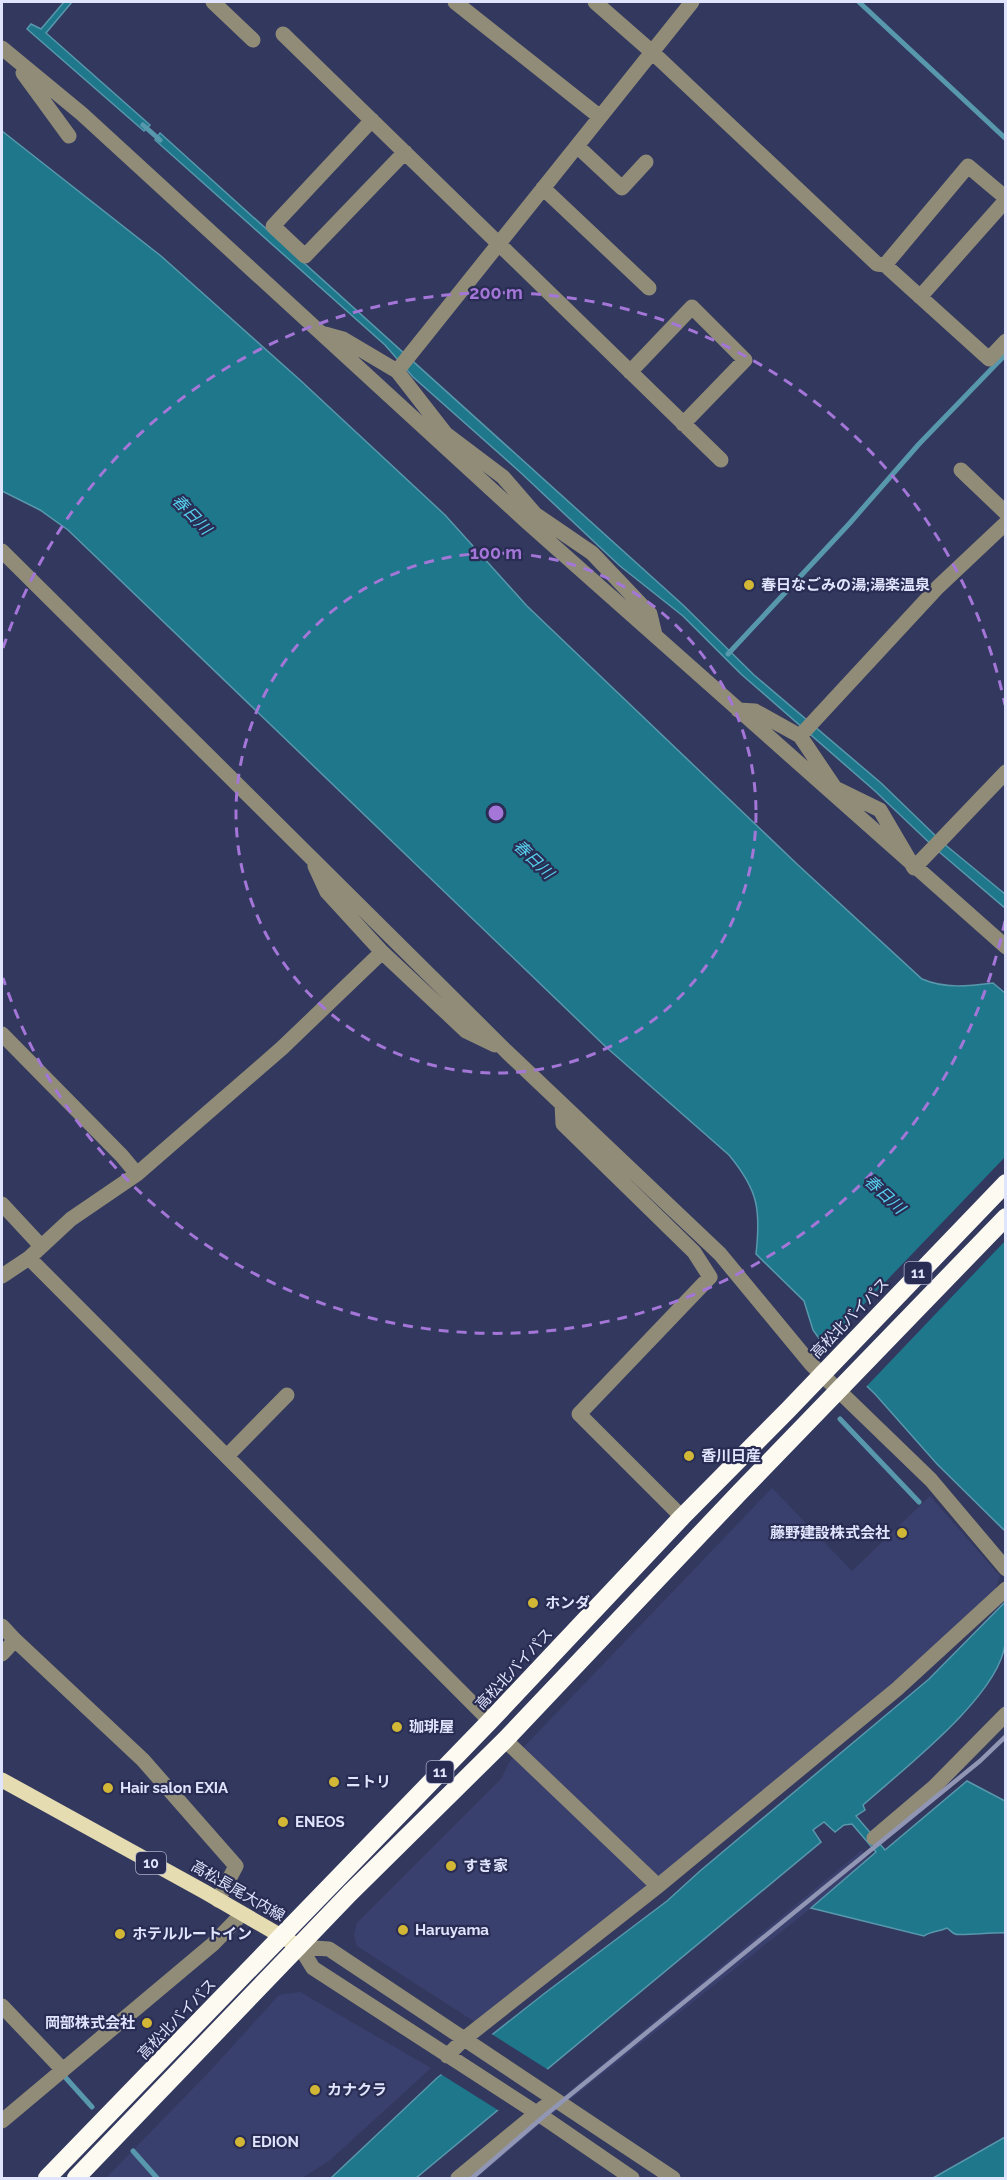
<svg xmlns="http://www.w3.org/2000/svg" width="1007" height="2180" viewBox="0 0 1007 2180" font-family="Raleway,'Noto Sans JP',sans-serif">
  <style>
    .built { fill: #3a406d }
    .water { fill: #1e778b; stroke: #5898ad; stroke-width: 1.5 }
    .pier { fill: #33385e }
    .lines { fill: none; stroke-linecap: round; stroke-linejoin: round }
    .stream { stroke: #5898ad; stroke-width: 5 }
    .minor { stroke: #918c77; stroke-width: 15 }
    .major { stroke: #e6dcb1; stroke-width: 15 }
    .highway { stroke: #fdfbf1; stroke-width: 18 }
    .rail { stroke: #9296b5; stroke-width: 4.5 }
    .ring { fill: none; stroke: #a376d8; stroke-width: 3; stroke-dasharray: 10 8 }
    .poi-dot { fill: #d2b736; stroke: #292d53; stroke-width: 2 }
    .labels { text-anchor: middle; stroke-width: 4.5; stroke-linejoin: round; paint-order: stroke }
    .shield { fill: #292d53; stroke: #a9adca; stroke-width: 1.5 }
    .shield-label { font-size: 14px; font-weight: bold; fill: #e0e4fd }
    .poi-label { font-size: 15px; font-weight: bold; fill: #e0e4fd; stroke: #292d53; text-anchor: start }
    .street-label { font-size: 15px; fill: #e0e4fd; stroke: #292d53 }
    .water-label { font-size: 16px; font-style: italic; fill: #56d0ee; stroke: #292d53 }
    .centre { fill: #a376d8; stroke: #292d53; stroke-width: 3 }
    .ring-label { font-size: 18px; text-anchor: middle; font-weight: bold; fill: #a376d8; stroke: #292d53; stroke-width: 4.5; stroke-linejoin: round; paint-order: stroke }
  </style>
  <rect width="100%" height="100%" fill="#33385e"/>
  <path class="built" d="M772,1488L852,1571L930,1496L1000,1576L995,1590L894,1685L657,1881L521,1750Z
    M516,1755L651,1886L478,2024L357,1946L354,1935L357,1923L501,1779L510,1761Z
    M862,1850L869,1859L811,1908L546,2119L477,2178H464Z
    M300,1992L431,2068L329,2161L302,2178H106L211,2070L279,1995Z"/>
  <path class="water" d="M64,2H72L46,33L150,125L144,131L27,29L31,24L41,29Z
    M2,131L161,256L300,380L445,515L527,606L798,865L922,979C945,989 969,986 993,983L1005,993V1531L937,1464L875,1394L823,1344L813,1330L804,1301L756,1254C761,1209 758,1190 729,1155L606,1047L68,530L40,510L2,491Z
    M160,133L683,605L754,675L881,783L943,843L1005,894V908L937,850L875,791L741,674L683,616L620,566L520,472L413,377L385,345L155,140Z
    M1005,1602C1005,1616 1007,1631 1005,1644C999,1696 902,1770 863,1805L865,1810L856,1816L885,1850L967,1781L1005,1801V1933C995,1932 959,1936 955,1934C952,1933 950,1930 947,1928C938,1932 931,1931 924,1936L811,1908L876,1852L852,1824L844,1825L835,1832L824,1822L813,1830L821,1842L416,2178H331L437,2078L545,1993L667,1901L700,1871L929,1679Z
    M1005,2137V2178H933Z"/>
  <path class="pier" d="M1005,1157V1241L865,1388L823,1347Z
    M490,2033L550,2071L501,2112L439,2073Z"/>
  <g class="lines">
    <path class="stream" d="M859,2L1006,139
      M143,125L160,140
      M728,654L849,524L919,444L1006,354
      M840,1419L919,1502
      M65,2077L92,2107
      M133,2151L157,2178"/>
    <path class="minor" d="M213,2L253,40
      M455,2L600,117
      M595,2L652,52L877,264L885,265L989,359L1006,341
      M283,34L721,460
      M2,48L82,114L527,522L1006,947
      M23,73L69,136
      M372,120L273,226L305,256L405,152
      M577,146L622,188L646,162
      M543,188L649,288
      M885,265L968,166L1006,198
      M920,297L1006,200
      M325,334L343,339L397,371L446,434L503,477L535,514
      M397,371L692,2
      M630,372L692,307L745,360L683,424
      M961,470L1006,513
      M530,520L535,514L592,553L650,614L655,635
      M2,551L506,1051L720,1254L811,1364L931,1480L1006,1569
      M738,710L755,711L800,736L835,788L833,791
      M800,736L938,587L1006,523
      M835,788L880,810L914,868L1006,772
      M382,952L466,1031L495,1045
      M2,1034L122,1156L137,1174
      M562,1104L563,1124L694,1252L710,1277L579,1414L682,1517
      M2,1204L41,1246
      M29,1258L490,1721
      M2,1276L29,1258L71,1219L137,1174L282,1048L382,952L327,892L315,866
      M227,1456L287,1395
      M2,1626L15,1640L2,1654
      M15,1640L143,1760L236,1866L218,1900
      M505,1740L658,1886
      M874,1838L934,1787L1006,1714
      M300,1947L329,1949L673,2178
      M300,1947L313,1968L543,2117L632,2178
      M2,2006L63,2070
      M447,2056L464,2039L658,1886L897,1689L1006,1589
      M2,2121L213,1944L242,1914
      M458,2178L544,2107"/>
    <path class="major" d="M2,1780L205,1892L300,1947"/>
    <path class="highway" d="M47,2178L490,1721L682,1517L788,1410L1006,1183
      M76,2178L350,1893L505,1740L740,1492L1006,1217"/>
    <path class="rail" d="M472,2178L543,2117L980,1761L1006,1736"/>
  </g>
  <g class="ring">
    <circle cx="496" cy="813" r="260"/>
    <path d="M1005 921A520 520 0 0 1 3 978M3 648A520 520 0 0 1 1005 705"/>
  </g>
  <g class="poi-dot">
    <circle cx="749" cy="585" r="6"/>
    <circle cx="689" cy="1456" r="6"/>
    <circle cx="902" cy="1533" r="6"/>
    <circle cx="533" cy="1603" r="6"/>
    <circle cx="397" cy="1727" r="6"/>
    <circle cx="334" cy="1782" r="6"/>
    <circle cx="108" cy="1788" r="6"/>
    <circle cx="283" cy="1822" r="6"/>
    <circle cx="451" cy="1866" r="6"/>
    <circle cx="403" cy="1930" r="6"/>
    <circle cx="120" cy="1934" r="6"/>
    <circle cx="147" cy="2023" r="6"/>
    <circle cx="315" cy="2090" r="6"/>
    <circle cx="240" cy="2142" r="6"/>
  </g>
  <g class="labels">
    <g class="shield">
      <rect x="904.5" y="1262" width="27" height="22" rx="4.5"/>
      <rect x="426.5" y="1761" width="27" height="22" rx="4.5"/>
      <rect x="136" y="1852" width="30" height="22" rx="4.5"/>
    </g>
    <g class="shield-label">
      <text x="918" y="1278">11</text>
      <text x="440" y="1777">11</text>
      <text x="151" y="1868">10</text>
    </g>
    <g class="poi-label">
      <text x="761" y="590">春日なごみの湯;湯楽温泉</text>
      <text x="701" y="1461">香川日産</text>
      <text x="890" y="1538" text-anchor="end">藤野建設株式会社</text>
      <text x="545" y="1608">ホンダ</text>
      <text x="409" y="1732">珈琲屋</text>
      <text x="346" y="1787">ニトリ</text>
      <text x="120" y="1793">Hair salon EXIA</text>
      <text x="295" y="1827">ENEOS</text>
      <text x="463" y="1871">すき家</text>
      <text x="415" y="1935">Haruyama</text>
      <text x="132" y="1939">ホテルルートイン</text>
      <text x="135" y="2028" text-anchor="end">岡部株式会社</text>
      <text x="327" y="2095">カナクラ</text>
      <text x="252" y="2147">EDION</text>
    </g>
    <g class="street-label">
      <text transform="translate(850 1318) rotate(-46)" y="5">高松北バイパス</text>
      <text transform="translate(514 1669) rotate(-47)" y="5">高松北バイパス</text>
      <text transform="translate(238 1891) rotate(30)" y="5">高松長尾大内線</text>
      <text transform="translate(177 2019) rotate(-46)" y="5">高松北バイパス</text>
    </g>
    <g class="water-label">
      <text transform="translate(192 514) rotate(46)" y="6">春日川</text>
      <text transform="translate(534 859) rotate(44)" y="6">春日川</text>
      <text transform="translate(885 1194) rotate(43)" y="6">春日川</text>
    </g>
  </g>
  <circle cx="496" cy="813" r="9" class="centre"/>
  <g class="ring-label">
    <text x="496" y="299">200 m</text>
    <text x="496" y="559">100 m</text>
  </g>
  <rect width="1007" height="2180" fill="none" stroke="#e0e4fd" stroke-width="6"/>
</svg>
